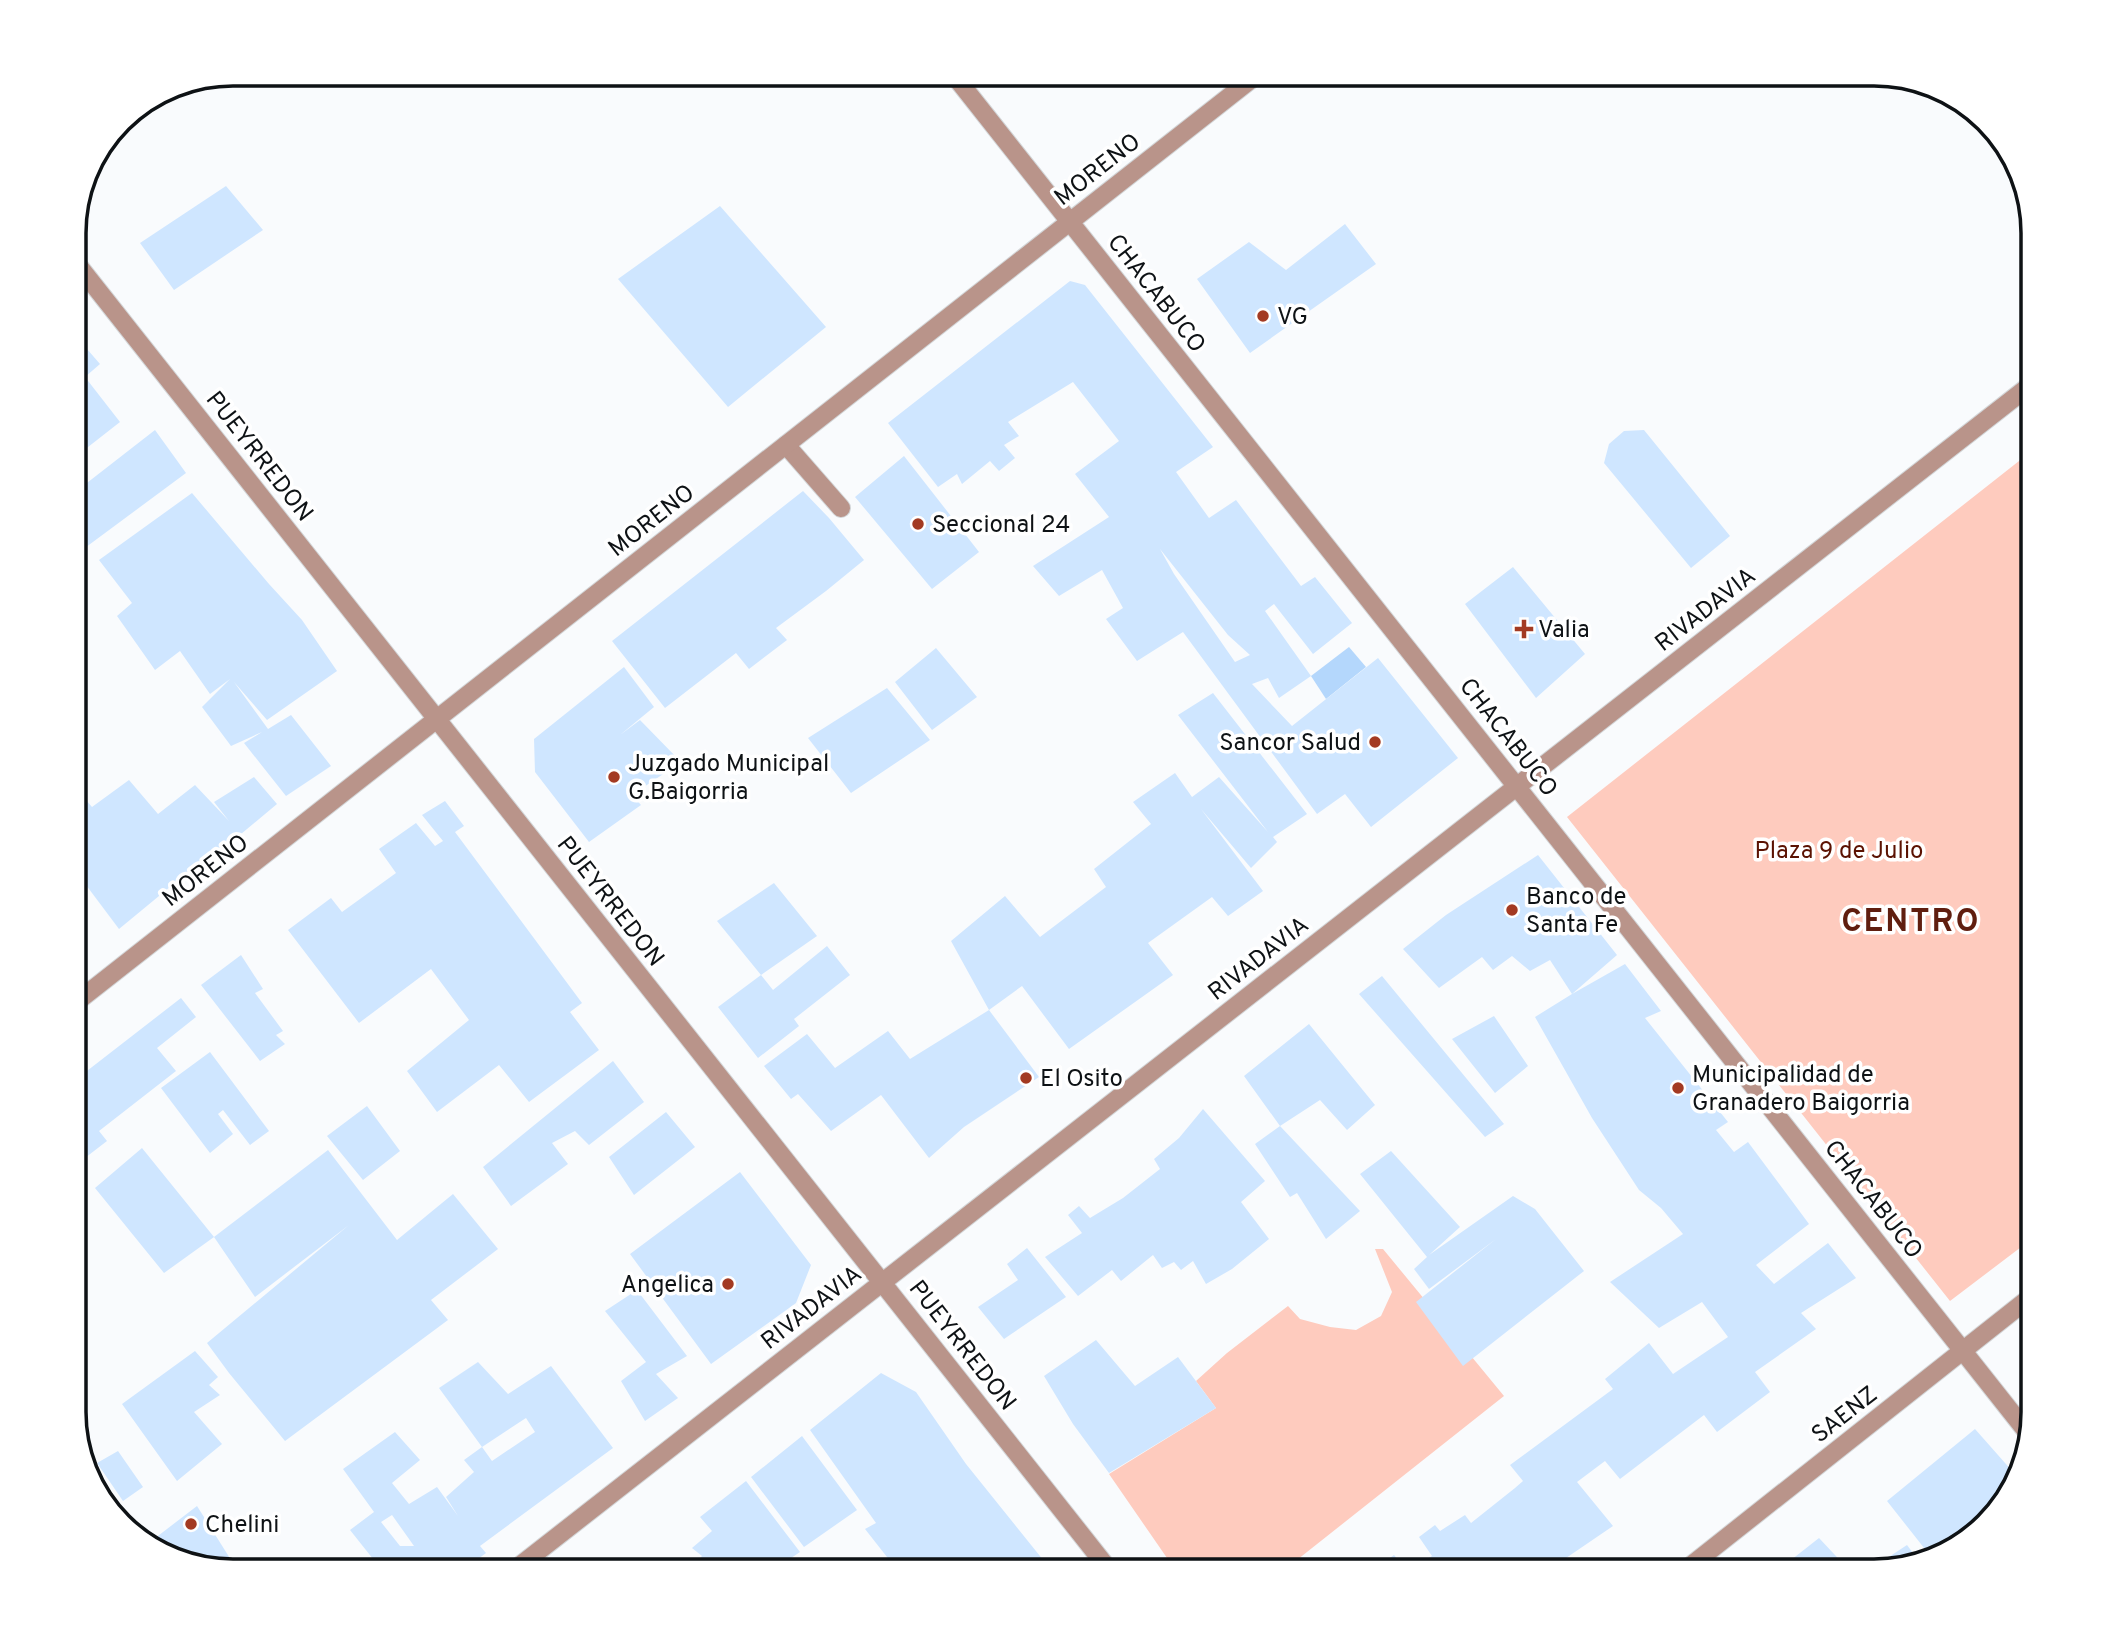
<svg xmlns="http://www.w3.org/2000/svg" width="2107" height="1645" viewBox="0 0 2107 1645" font-family="Overpass,sans-serif">
  <style>
    .green { fill: #fecbbe }
    .water { fill: #b4d7fc }
    .building { fill: #cfe6ff; fill-rule: evenodd }
    .lines { fill: none; stroke-linecap: round; stroke-linejoin: round }
    .lane-casing { stroke: #d3d6d8; stroke-width: 20 }
    .street-casing { stroke: #d3d6d8; stroke-width: 20 }
    .lane { stroke: #b9948a; stroke-width: 18 }
    .street { stroke: #b9948a; stroke-width: 18 }
    .poi-dot { fill: #a33a22; stroke: #fff; stroke-width: 2.5 }
    .labels { text-anchor: middle; stroke-width: 7; stroke-linejoin: round; paint-order: stroke }
    .street-label { font-size: 24px; fill: #0e1215; stroke: #fff }
    .poi-label { font-size: 24px; fill: #0e1215; stroke: #fff; text-anchor: start }
    .park-label { font-size: 24px; fill: #5b1202; stroke: #fff }
    .district-label { font-size: 32px; font-weight: bold; letter-spacing: 2px; fill: #601e0f; stroke: #fff }
    .rim { fill: none; stroke: #0e1215; stroke-width: 3.5 }
  </style>
  <rect width="100%" height="100%" fill="#f9fbfd"/>
  <path class="green" d="M2033,450V1238L1950,1301L1567,817Z
    M1375,1249H1383L1504,1396L1283,1571H1176L1109,1474L1216,1408L1196,1381L1227,1353L1288,1306L1300,1319L1330,1327L1356,1330L1381,1316L1392,1292Z"/>
  <path class="water" d="M1349,647L1366,667L1326,699L1311,676Z"/>
  <path class="building" d="M226,186L263,230L174,290L140,243Z
    M720,206L826,327L728,407L618,279Z
    M1345,224L1376,264L1250,353L1197,279L1249,242L1286,270Z
    M1070,281L1085,285L1213,447L1176,472L1209,518L1236,500L1301,586L1315,577L1352,623L1313,654L1274,604L1265,611L1311,676L1279,698L1268,678L1252,684L1292,726L1378,658L1458,758L1371,827L1345,794L1317,814L1183,632L1137,661L1106,619L1123,608L1102,570L1059,596L1033,566L1109,517L1075,474L1119,441L1073,382L1008,422L1019,436L1004,445L1015,458L999,471L990,461L962,484L957,474L938,487L888,423ZM1160,549L1228,635L1250,655L1235,662L1174,574Z
    M74,334L100,364L85,377L120,422L74,458Z
    M155,430L186,473L74,556V493Z
    M1644,430L1730,536L1691,568L1604,463L1609,444L1624,431Z
    M904,456L979,552L932,589L855,497Z
    M803,491L829,518L864,560L826,591L776,628L787,640L749,669L736,653L665,708L612,641Z
    M192,493L269,584L302,620L337,671L267,720L234,682L268,729L291,715L331,766L286,796L244,743L262,732L231,746L202,707L230,679L210,694L180,651L155,670L117,616L132,603L99,560Z
    M1513,567L1585,654L1536,698L1465,604Z
    M936,648L977,697L932,730L895,682Z
    M624,667L654,707L620,735L640,720L681,762L632,795L641,805L589,842L535,772L534,739Z
    M887,688L930,740L851,793L808,738Z
    M1213,693L1307,814L1273,837L1277,842L1251,868L1201,809L1263,891L1228,916L1212,897L1148,943L1173,975L1069,1049L1022,986L989,1010L951,941L1005,896L1040,937L1106,887L1094,869L1151,824L1133,802L1175,773L1192,797L1219,777L1268,832L1178,715Z
    M254,777L277,804L241,834L199,863L119,929L74,869V786L92,807L129,780L158,814L195,785L229,821L214,802Z
    M445,801L464,826L455,832L582,1003L570,1012L599,1050L529,1102L499,1065L437,1112L407,1071L469,1020L431,969L359,1023L288,930L331,898L342,912L396,873L379,849L416,823L435,846L443,841L422,815Z
    M1538,855L1617,955L1572,994L1625,964L1661,1011L1645,1018L1728,1122L1716,1130L1734,1152L1748,1142L1809,1224L1756,1265L1774,1284L1828,1243L1856,1278L1801,1313L1816,1329L1755,1372L1770,1392L1717,1432L1704,1415L1620,1479L1605,1461L1577,1482L1613,1526L1547,1571H1408L1432,1556L1419,1537L1435,1525L1440,1531L1465,1515L1471,1523L1515,1488L1523,1481L1510,1465L1613,1389L1605,1379L1649,1343L1673,1374L1728,1337L1702,1302L1659,1328L1610,1282L1683,1234L1661,1208L1639,1190L1592,1118L1535,1017L1572,994L1550,960L1530,971L1512,956L1493,970L1482,957L1439,988L1403,949L1446,915Z
    M774,883L817,936L761,975L717,921Z
    M827,946L850,975L794,1019L799,1026L758,1058L718,1007L761,975L773,990Z
    M241,955L263,989L255,993L283,1031L276,1035L285,1044L260,1061L201,985Z
    M1382,976L1504,1124L1485,1137L1359,994Z
    M181,998L196,1017L157,1048L176,1071L99,1131L107,1141L81,1161L74,1151V1081Z
    M989,1010L1039,1077L964,1127L929,1158L881,1095L831,1131L798,1094L791,1099L764,1066L807,1034L835,1068L888,1031L910,1059Z
    M1494,1016L1528,1066L1495,1093L1452,1039Z
    M1309,1024L1375,1105L1347,1130L1320,1100L1280,1126L1244,1076Z
    M210,1052L269,1131L250,1145L223,1110L218,1114L233,1134L210,1153L161,1088Z
    M613,1061L644,1102L589,1145L575,1131L552,1143L568,1164L511,1206L483,1167Z
    M367,1106L400,1151L363,1180L327,1136Z
    M1203,1109L1265,1181L1241,1202L1269,1239L1232,1269L1206,1284L1193,1261L1181,1270L1174,1262L1162,1268L1153,1255L1121,1281L1112,1270L1078,1296L1045,1257L1082,1233L1068,1215L1079,1206L1090,1218L1123,1198L1160,1169L1154,1159L1179,1138Z
    M666,1112L695,1147L634,1195L609,1157Z
    M1280,1126L1360,1211L1326,1239L1297,1193L1290,1197L1255,1144Z
    M142,1148L214,1237L328,1150L397,1240L453,1194L498,1249L431,1300L448,1320L285,1441L229,1373L207,1343L349,1225L255,1297L214,1237L164,1273L95,1188Z
    M1391,1151L1460,1227L1429,1255L1513,1196L1535,1209L1584,1271L1463,1366L1416,1302L1496,1239L1429,1289L1414,1269L1427,1257L1360,1174Z
    M740,1172L811,1265L796,1303L711,1364L630,1254Z
    M1027,1248L1066,1297L1004,1339L978,1307L1018,1280L1007,1264Z
    M637,1290L687,1356L656,1374L678,1398L645,1421L621,1381L646,1362L605,1311Z
    M1096,1340L1135,1386L1178,1357L1216,1408L1109,1473L1073,1424L1044,1376Z
    M195,1351L218,1377L209,1385L220,1395L194,1412L222,1444L177,1481L122,1404Z
    M478,1362L508,1394L551,1366L613,1448L480,1546L486,1553L462,1571H374L381,1569L350,1530L374,1512L343,1469L395,1432L420,1460L392,1483L409,1504L437,1487L458,1516L446,1497L474,1472L464,1460L482,1447L492,1461L535,1432L526,1418L482,1447L439,1388ZM392,1515L414,1546H400L381,1522Z
    M881,1373L916,1392L966,1464L1052,1571H898L865,1529L876,1523L810,1430Z
    M1975,1429L2013,1472L2003,1502L1964,1528L1969,1535L1944,1555L1932,1558L1887,1501Z
    M802,1436L857,1510L804,1547L751,1477Z
    M118,1451L143,1487L123,1501L97,1463Z
    M746,1481L800,1552L772,1571H688L702,1556L692,1548L712,1531L700,1517Z
    M197,1506L238,1571H233L150,1542Z
    M1819,1538L1850,1571H1799L1791,1560Z
    M1907,1545L1919,1561L1874,1571L1872,1568Z
    M1394,1555L1407,1571H1372Z
    M341,1560L351,1571H325Z"/>
  <g class="lines">
    <defs>
      <path id="lane" d="M786,445L841,508"/>
      <path id="street" d="M953,74L2027,1432
        M74,260L1110,1571
        M74,1004L1258,74
        M513,1571L2033,383
        M1684,1571L2033,1295"/>
    </defs>
    <use href="#lane" class="lane-casing"/>
    <use href="#street" class="street-casing"/>
    <use href="#lane" class="lane"/>
    <use href="#street" class="street"/>
  </g>
  <g class="poi-dot">
    <circle cx="1263" cy="316" r="7"/>
    <circle cx="918" cy="524" r="7"/>
    <path d="M1520.5 618.5h7v7h7v7h-7v7h-7v-7h-7v-7h7z"/>
    <circle cx="1375" cy="742" r="7"/>
    <circle cx="614" cy="777" r="7"/>
    <circle cx="1512" cy="910" r="7"/>
    <circle cx="1026" cy="1078" r="7"/>
    <circle cx="1678" cy="1088" r="7"/>
    <circle cx="728" cy="1284" r="7"/>
    <circle cx="191" cy="1524" r="7"/>
  </g>
  <g class="labels">
    <g class="street-label">
      <text transform="translate(1097 169) rotate(-38)" y="8">MORENO</text>
      <text transform="translate(1157 293) rotate(52)" y="8">CHACABUCO</text>
      <text transform="translate(260 456) rotate(52)" y="8">PUEYRREDON</text>
      <text transform="translate(651 520) rotate(-38)" y="8">MORENO</text>
      <text transform="translate(1705 609) rotate(-38)" y="8">RIVADAVIA</text>
      <text transform="translate(1509 737) rotate(52)" y="8">CHACABUCO</text>
      <text transform="translate(205 870) rotate(-38)" y="8">MORENO</text>
      <text transform="translate(611 901) rotate(52)" y="8">PUEYRREDON</text>
      <text transform="translate(1258 958) rotate(-38)" y="8">RIVADAVIA</text>
      <text transform="translate(1874 1199) rotate(52)" y="8">CHACABUCO</text>
      <text transform="translate(811 1307) rotate(-38)" y="8">RIVADAVIA</text>
      <text transform="translate(963 1345) rotate(52)" y="8">PUEYRREDON</text>
      <text transform="translate(1844 1414) rotate(-38)" y="8">SAENZ</text>
    </g>
    <g class="poi-label">
      <text x="1277" y="324">VG</text>
      <text x="932" y="532">Seccional 24</text>
      <text x="1538" y="637">Valia</text>
      <text x="1361" y="750" text-anchor="end">Sancor Salud</text>
      <text x="628" y="771">Juzgado Municipal<tspan x="628" dy="28">G.Baigorria</tspan></text>
      <text x="1526" y="904">Banco de<tspan x="1526" dy="28">Santa Fe</tspan></text>
      <text x="1692" y="1082">Municipalidad de<tspan x="1692" dy="28">Granadero Baigorria</tspan></text>
      <text x="1040" y="1086">El Osito</text>
      <text x="714" y="1292" text-anchor="end">Angelica</text>
      <text x="205" y="1532">Chelini</text>
    </g>
    <g class="park-label">
      <text x="1839" y="858">Plaza 9 de Julio</text>
    </g>
    <g class="district-label">
      <text x="1911" y="931">CENTRO</text>
    </g>
  </g>
  <path d="M0 0H2107V1645H0ZM233 86H1874A147 147 0 0 1 2021 233V1412A147 147 0 0 1 1874 1559H233A147 147 0 0 1 86 1412V233A147 147 0 0 1 233 86Z" fill="#fff" fill-rule="evenodd"/>
  <path class="rim" d="M233 86H1874A147 147 0 0 1 2021 233V1412A147 147 0 0 1 1874 1559H233A147 147 0 0 1 86 1412V233A147 147 0 0 1 233 86Z"/>
</svg>
